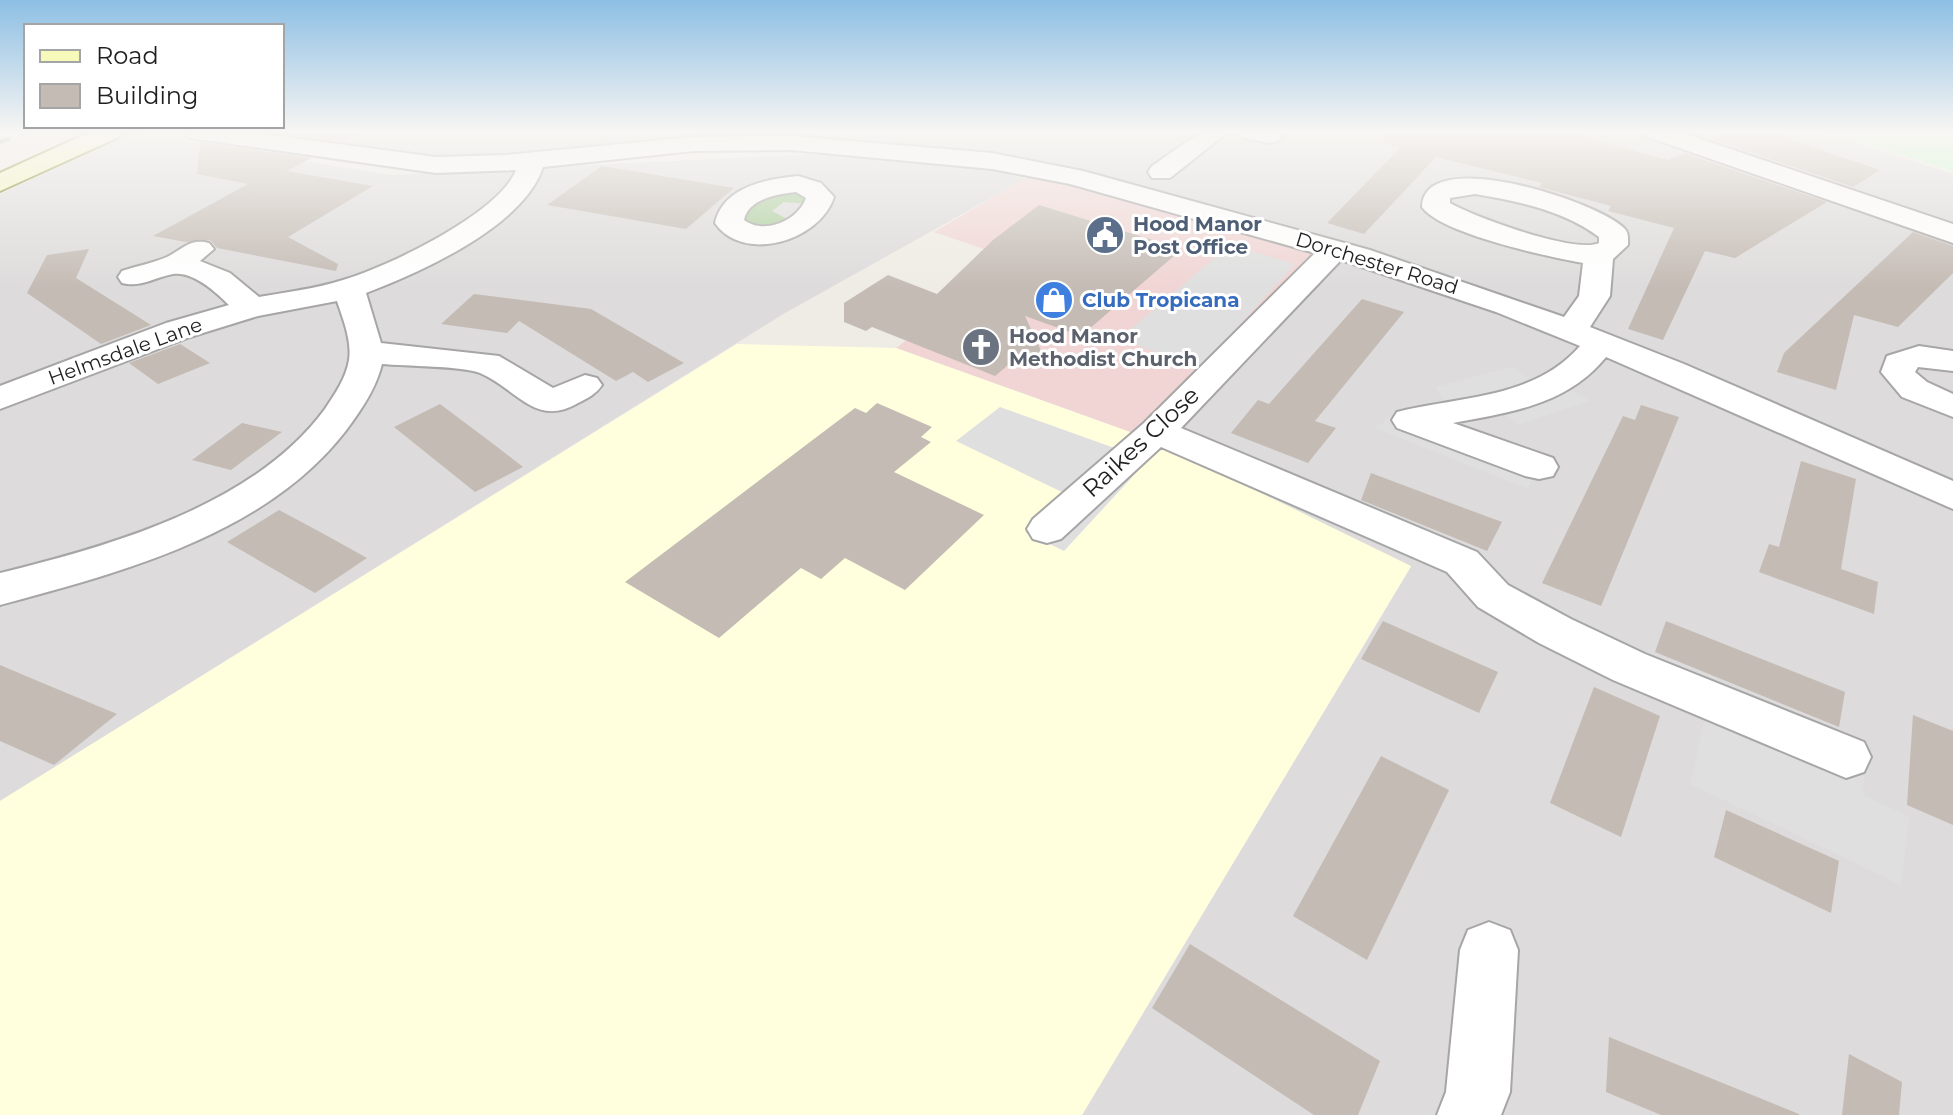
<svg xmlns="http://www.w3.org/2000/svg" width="1953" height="1115" viewBox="0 0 1953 1115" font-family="Montserrat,sans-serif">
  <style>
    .residential { fill: #dddbdb }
    .commercial { fill: #f0d5d4 }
    .education { fill: #ffffde }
    .forest { fill: #aace9a }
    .park { fill: #c2f9c6 }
    .parking { fill: #dfdfdf }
    .building { fill: #c4bbb4 }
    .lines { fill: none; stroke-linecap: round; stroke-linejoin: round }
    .street-casing { stroke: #a6a6a6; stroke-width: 4 }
    .secondary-casing { stroke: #6a7506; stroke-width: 4 }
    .street { fill: #fff; fill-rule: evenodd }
    .secondary { fill: #f6f9b9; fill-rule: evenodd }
    .rail { stroke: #6d6d6d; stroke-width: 4; stroke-dasharray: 11 11; stroke-linecap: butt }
    .labels { text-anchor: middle; stroke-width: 6; stroke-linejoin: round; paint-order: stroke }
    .far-service-label { font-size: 20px; font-weight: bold; fill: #4e5e75; stroke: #fff; text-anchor: start }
    .far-street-label { font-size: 20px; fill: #1f1f1f; stroke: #fff }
    .far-shop-label { font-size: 20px; font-weight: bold; fill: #366cbe; stroke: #fff; text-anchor: start }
    .far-worship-label { font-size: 20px; font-weight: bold; fill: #5b616d; stroke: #fff; text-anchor: start }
    .street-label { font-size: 24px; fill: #1f1f1f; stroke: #fff }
  </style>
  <rect width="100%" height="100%" fill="#efece5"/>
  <path class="residential" d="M200,132H1636L1953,240V1115H1082L1411,567L1155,441L1334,257L992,161L762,134L376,164Z
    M1680,132H1819L1953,174V223Z
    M132,133L389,175L836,153L993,169L1025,179L785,313L0,801V194Z"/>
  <path class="commercial" d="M1038,171L1335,256L1155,441L896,348L1013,259L934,232Z"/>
  <path class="education" d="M737,344L896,348L1155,441L1411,566L1082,1115H0V801Z"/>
  <path class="forest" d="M787,192L806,197L809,204L784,202L772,211L791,221L763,229L743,220C751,200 767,197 787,192Z"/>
  <path class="park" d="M1831,132H1953V171Z"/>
  <path class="parking" d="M1230,245L1295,264L1199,369L1120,338Z
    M1511,367L1543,388L1560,382L1590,401L1518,425L1491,403L1452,411L1435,387Z
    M1000,407L1148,460L1064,551L1025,532L1064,493L956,441Z
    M1400,409L1546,452L1528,489L1375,428Z
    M1711,692L1866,755L1863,795L1910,817L1901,885L1690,784Z"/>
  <path class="building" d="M268,132H360L342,141Z
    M1386,132H1565L1668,160L1684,153L1827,202L1735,258L1705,251L1663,340L1628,329L1674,228L1608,211L1611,206L1539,187L1542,183L1436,157L1364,234L1327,223L1400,148L1384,144Z
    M1728,132L1774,134L1880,170L1853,187L1712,139Z
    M200,142L311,158L287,171L373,186L288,237L338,264L336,271L217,248L210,240L186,242L153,236L248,184L197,174Z
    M602,166L734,188L686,229L547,205Z
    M1039,205L1182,249L1081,336L1025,316L1042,353L1020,355L995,376L872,327L866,331L844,322V303L888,275L937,294L993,240Z
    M1913,232L1953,246V273L1898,327L1854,315L1836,390L1777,372L1784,353Z
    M89,249L76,278L151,325L101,344L27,293L47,255Z
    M474,294L591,309L684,363L648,382L633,372L616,381L519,321L507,333L441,324Z
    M1362,299L1404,312L1315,421L1336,428L1308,463L1231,433L1258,400L1269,404Z
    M180,344L210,363L158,384L129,363Z
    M877,403L932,427L921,437L931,442L894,472L984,515L905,590L845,558L821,579L801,568L719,638L625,582L855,408L866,413Z
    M440,404L496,446L523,467L475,492L394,427Z
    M1641,405L1679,417L1601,606L1542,583L1623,416L1635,420Z
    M242,423L282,432L231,470L192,460Z
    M1801,461L1856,479L1841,569L1878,582L1874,614L1759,572L1769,544L1779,547Z
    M1371,473L1464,508L1502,522L1487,551L1361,500Z
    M279,510L322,533L367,558L315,593L227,542Z
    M1383,621L1498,672L1479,713L1361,659Z
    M1666,621L1845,692L1839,727L1655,652Z
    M0,665L33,679L117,714L54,765L0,741Z
    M1594,687L1660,716L1621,837L1550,803Z
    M1913,715L1953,731V825L1907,805Z
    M1381,756L1449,790L1367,960L1293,916Z
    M1726,810L1839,861L1831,913L1714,857Z
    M1190,944L1380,1061L1358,1115H1314L1152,1008Z
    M1609,1037L1799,1114V1115H1661L1606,1092Z
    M1849,1054L1902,1082L1899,1115H1842Z"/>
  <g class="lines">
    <defs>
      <path id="street" d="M185,132H248L436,157L505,155L693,137L792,136L992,153L1083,171L1370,250L1564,317L1579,296L1583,263C1550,257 1441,234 1422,207C1423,144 1597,201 1624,228C1629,233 1628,238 1628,245L1613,259L1610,296L1590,327L1684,364L1953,481V509L1606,357C1567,405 1511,412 1453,423L1553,458L1558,467L1553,476L1539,479L1525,476L1397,428L1392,420L1397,412C1461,396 1534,399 1580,346L1496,312L1341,260L1181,428L1477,552L1508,585L1571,619L1645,654L1864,742L1871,757L1864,772L1846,778L1613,680L1539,643L1478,607L1447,572L1161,447L1061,539L1047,543L1033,539L1027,529L1033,519L1144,423L1315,253L1070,184L992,169L792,150L693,151L543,167C524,226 421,272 366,293L381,343L499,356L553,388L585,375L597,378L602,385C596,394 588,398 578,403C536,428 517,389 480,373C463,366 404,366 382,364C377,384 367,401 355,418C277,532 126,571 0,605V573C111,546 255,505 325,409C335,394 346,378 349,360C352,341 343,319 337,301L258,316L190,337L0,409V386L166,323L229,305C216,292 193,271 173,274C155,277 141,288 122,283L118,277L122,271C137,266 153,263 167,257C183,249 190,238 209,243L214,249L200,261L230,273L259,297C286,292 316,289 343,280C388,267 500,213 516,170L436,173L197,139L188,137ZM1475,194C1518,201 1564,211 1599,237V243C1575,254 1474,217 1450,203V198Z
        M1201,132H1228L1170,178H1152L1148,172L1152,166Z
        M1238,132H1278L1281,136L1278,141L1269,143L1241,137Z
        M1645,132H1680L1953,224V243L1648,137Z
        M798,176L821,183L834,197C820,241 743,264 715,223C723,187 766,179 798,176ZM796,192L806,198C798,221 764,235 744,220C748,199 777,194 796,192Z
        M1919,346L1953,351V371L1918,367L1915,372L1927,382L1953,394V417L1902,397L1881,372L1887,356Z
        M1489,922L1510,930L1518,950L1510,1092L1501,1115H1437L1446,1092L1460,950L1468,930Z"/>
      <path id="secondary" d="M90,132H123L119,137L0,191V173Z"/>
    </defs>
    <use href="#street" class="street-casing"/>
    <use href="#secondary" class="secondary-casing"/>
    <use href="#street" class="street"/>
    <use href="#secondary" class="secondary"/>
    <path class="rail" d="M0,142L28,132"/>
  </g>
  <linearGradient id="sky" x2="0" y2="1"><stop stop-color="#8dbfe4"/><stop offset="0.46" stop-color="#f8f6f3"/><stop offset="1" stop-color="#f8f6f3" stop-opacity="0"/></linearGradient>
  <rect width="1953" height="288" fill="url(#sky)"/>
  <defs>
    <symbol id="civic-disc" viewBox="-11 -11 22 22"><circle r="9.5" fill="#5c6f8a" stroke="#fff"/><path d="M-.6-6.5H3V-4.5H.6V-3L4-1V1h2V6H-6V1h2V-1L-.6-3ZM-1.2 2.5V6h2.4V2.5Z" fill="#fff"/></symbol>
    <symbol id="shop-disc" viewBox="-11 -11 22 22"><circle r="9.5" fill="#3f7fe0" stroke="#fff"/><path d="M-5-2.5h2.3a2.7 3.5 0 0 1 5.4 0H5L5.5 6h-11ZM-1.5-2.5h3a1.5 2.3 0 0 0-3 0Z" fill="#fff"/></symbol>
    <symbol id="church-disc" viewBox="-11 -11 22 22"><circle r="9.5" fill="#6b7280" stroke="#fff"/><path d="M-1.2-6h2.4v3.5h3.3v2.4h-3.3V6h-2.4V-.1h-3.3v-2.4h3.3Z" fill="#fff"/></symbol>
  </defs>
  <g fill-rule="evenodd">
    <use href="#civic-disc" x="1083" y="213" width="44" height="44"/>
    <use href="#shop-disc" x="1032" y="278" width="44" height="44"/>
    <use href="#church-disc" x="959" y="325" width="44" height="44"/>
  </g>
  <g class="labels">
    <g class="far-service-label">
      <text x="1133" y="231">Hood Manor<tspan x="1133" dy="23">Post Office</tspan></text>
    </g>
    <g class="far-street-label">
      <text transform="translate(1377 263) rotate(17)" y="7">Dorchester Road</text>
      <text transform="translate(125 351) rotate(-20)" y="7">Helmsdale Lane</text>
    </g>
    <g class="far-shop-label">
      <text x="1082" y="307">Club Tropicana</text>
    </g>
    <g class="far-worship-label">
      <text x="1009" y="343">Hood Manor<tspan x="1009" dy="23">Methodist Church</tspan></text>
    </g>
    <g class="street-label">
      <text transform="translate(1141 442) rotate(-43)" y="8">Raikes Close</text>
    </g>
  </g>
  <rect x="24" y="24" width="260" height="104" fill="#ffffff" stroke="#a5a5a5" stroke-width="2"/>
  <rect x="40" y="50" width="40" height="12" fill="#f6f9b9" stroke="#a5a5a5" stroke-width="2"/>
  <text x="96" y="64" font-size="24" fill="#1f1f1f">Road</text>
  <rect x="40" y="84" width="40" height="24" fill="#c4bbb4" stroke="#a5a5a5" stroke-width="2"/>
  <text x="96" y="104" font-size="24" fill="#1f1f1f">Building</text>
</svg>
